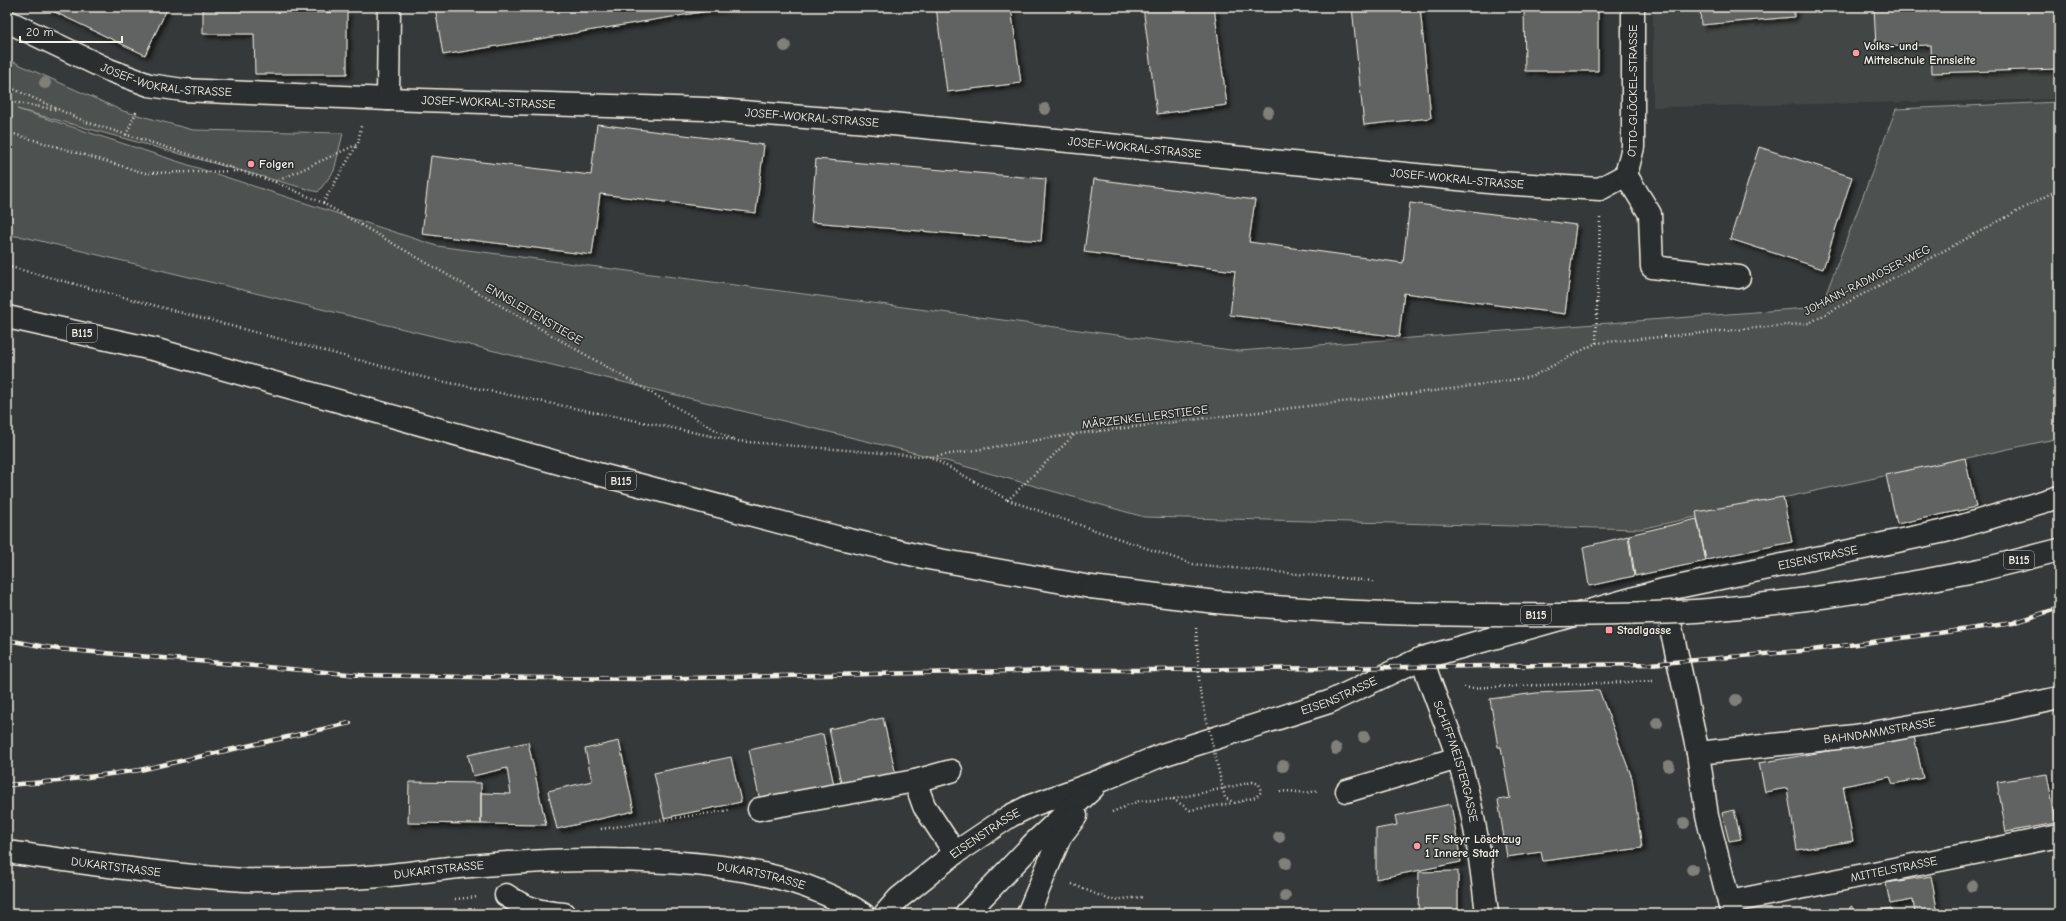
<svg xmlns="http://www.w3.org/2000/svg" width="2066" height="921" viewBox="0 0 2066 921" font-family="'Comic Neue',sans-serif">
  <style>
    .built { fill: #434645 }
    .green { fill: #4e514f; stroke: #a1a19c }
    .building { fill: #616362; stroke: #f4f1e8; filter: url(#shadow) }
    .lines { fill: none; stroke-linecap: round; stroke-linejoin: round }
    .minor-casing { stroke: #f4f1e8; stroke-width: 25 }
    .major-casing { stroke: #f4f1e8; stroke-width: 25 }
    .path { stroke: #f4f1e8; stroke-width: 2.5; stroke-dasharray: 1 3; stroke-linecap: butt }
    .minor { stroke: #2a2d2e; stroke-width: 22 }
    .major { stroke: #2a2d2e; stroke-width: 22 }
    .rail-casing { stroke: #f4f1e8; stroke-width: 4.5 }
    .rail { stroke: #2a2d2e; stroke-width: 3; stroke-dasharray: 9; stroke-linecap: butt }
    .major-bridge-casing { stroke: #f4f1e8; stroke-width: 25; stroke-linecap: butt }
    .path-bridge { stroke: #f4f1e8; stroke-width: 2.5; stroke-dasharray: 1 3; stroke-linecap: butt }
    .major-bridge { stroke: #2a2d2e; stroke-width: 22 }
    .tree { fill: #7f7f7c }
    .poi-dot { fill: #ff9aa2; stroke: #2a2d2e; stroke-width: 1.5 }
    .labels { text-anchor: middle; stroke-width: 3; stroke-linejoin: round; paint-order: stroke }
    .shield { fill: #2a2d2e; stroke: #b7b6b0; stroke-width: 1 }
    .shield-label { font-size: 11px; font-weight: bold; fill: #f4f1e8 }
    .poi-label { font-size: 12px; font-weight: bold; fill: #f4f1e8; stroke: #2a2d2e; text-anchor: start }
    .street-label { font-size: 12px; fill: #f4f1e8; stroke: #2a2d2e }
  </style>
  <defs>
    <filter id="shadow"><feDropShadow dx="3.5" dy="3.5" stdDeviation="2" flood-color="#0009"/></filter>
  </defs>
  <rect width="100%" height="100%" fill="#363939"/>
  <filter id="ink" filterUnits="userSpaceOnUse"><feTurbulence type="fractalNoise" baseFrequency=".025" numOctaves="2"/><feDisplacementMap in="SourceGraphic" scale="8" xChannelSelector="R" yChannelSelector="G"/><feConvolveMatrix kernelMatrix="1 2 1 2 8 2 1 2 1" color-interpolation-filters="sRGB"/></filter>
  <g filter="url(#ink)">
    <path class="built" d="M1653,7H2059V99L1653,107Z"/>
    <path class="green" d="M7,59L123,111L193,130L343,133L334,171L318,192L17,109L437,246L1239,351L1821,307L1896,109L2059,102V438L1640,529L1144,517L932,457L24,237L7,235Z"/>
    <path class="building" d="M44,7H168L145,55Z
      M203,7H295V13L347,12V74H255L254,34H203Z
      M435,7H732L443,55Z
      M936,7H1011L1021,83L947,92Z
      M1143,7H1214L1227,105L1157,114Z
      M1352,7H1420L1431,118L1364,125Z
      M1524,7H1598V71H1525Z
      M1700,7H1794V17L1701,25Z
      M1874,7H2059V69L1932,73L1931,45L1876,47Z
      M597,124L764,145L756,213L600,194L592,255L422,234L431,156L591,175Z
      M1759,147L1852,177L1823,269L1730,239Z
      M816,159L1046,179L1041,241L811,222Z
      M1094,179L1255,200L1249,242L1403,263L1410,203L1576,225L1565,314L1404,293L1399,337L1230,315L1235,271L1084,252Z
      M1965,458L1976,507L1897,524L1886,475Z
      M1783,497L1792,542L1706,560L1696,512Z
      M1697,519L1706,561L1635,576L1629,535Z
      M1628,536L1634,576L1589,586L1583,547Z
      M1599,690L1632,778L1642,848L1543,861L1541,852L1507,857L1498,800L1510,798L1501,747H1498L1490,699L1536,693Z
      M883,718L896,775L842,787L829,729Z
      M823,734L834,785L760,801L749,750Z
      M1914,736L1923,778L1893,784L1890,777L1843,786L1853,841L1797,850L1787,788L1765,792L1759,763Z
      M619,741L634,811L557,829L548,791L592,781L585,749Z
      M528,742L546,825L481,824V793L511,794L507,768L473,776L468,755Z
      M731,757L741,802L664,818L654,773Z
      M2047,774L2056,823L2006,832L1997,782Z
      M409,782L481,783V824L408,823Z
      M1451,804L1461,862L1376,879V829L1397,825L1395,816Z
      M1734,810L1741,839L1729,841L1722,813Z
      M1458,871V914H1418L1419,872Z
      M1931,876L1938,914H1915L1913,900L1890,904L1886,883Z
      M1851,906L1861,914L1891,908L1892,914H1847Z"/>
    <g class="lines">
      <defs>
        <g id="minor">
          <path id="s1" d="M7,21L109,70L149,85L183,90L388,99L705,109L892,124L1499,183L1600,189L1626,175"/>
          <path d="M388,99L389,7"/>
          <path d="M1626,175L1650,214L1652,267L1739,277"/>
          <path id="s2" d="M1626,175L1633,147V7"/>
          <path d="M1664,595L1698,753L1707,816L1732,914"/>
          <path id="s3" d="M1422,658C1432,692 1447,724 1458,758C1474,809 1481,861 1487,914"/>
          <path id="s4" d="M1698,753L1855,736L2003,710L2059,698"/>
          <path d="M915,781L924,806L955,853"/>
          <path d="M1347,791L1458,758"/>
          <path d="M759,809L915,781L951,771"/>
          <path d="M506,895C526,909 540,912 564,914"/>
          <path id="s5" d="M1729,902L2059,836"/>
          <path id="s6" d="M885,914L899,898L955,853L1010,816L1030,806L1102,780L1162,755L1329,702L1422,658L1663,590L1945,531L2059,497"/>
          <path d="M966,914L1034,843L1093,788"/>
          <path d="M1028,914L1060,837L1076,816"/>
        </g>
        <g id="major">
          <path d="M7,317L157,350L598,474L836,537L928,558L1091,587"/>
          <path d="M1980,570L2059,550"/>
          <path id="s7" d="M7,852C86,863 165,875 245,880C280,881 315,879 350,878C390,877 431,869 471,866C537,860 601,858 667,862C735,866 804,876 863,914"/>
        </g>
      </defs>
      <use href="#minor" class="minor-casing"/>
      <use href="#major" class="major-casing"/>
      <path class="path" d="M7,86L86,122L239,170
        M7,101L58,110
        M7,132L145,173L241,171L275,182L358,144L361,126
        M126,135L137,110
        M275,182L323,203L733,440
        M323,203L357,145
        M7,266L426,378L736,441L932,457L1075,434
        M1596,343L1600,217
        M932,458L1008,500
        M1373,581L1192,564L1008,500L1075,434L1458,388L1531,377L1596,343L1809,323L2059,189
        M1196,628L1200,691
        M1464,688L1653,681
        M1280,792C1294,789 1303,796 1318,790
        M1173,799L1190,810L1233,803
        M1112,812L1139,801L1173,799L1253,782L1259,784L1261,792L1256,797L1235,803
        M601,829L730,810
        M1072,884L1110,900L1144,897
        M455,899L478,897
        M245,914L287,911"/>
      <use href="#minor" class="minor"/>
      <use href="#major" class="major"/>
      <defs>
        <path id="rail" d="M7,640L58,649L360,675L468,677L642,679L1053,670H1153L1650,664L1812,650L2013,623L2059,608
          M7,785L58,781L140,770L350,723"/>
      </defs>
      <use href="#rail" class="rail-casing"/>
      <use href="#rail" class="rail"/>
      <defs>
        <path id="major-bridge" d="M1091,587C1133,592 1174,597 1216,602C1329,613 1443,616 1557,615C1607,614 1659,614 1709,610C1800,602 1890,588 1980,570"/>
      </defs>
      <use href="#major-bridge" class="major-bridge-casing"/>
      <path class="path-bridge" d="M1200,691L1225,798L1235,803"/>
      <use href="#major-bridge" class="major-bridge"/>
    </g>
    <g class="tree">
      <circle cx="785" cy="46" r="6"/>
      <circle cx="45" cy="83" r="6"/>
      <circle cx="1045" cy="109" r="6"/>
      <circle cx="1268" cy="112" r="6"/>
      <circle cx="1736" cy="700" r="6"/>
      <circle cx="1657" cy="723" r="6"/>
      <circle cx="1364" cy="737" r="6"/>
      <circle cx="1336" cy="749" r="6"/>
      <circle cx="1283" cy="766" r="6"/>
      <circle cx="1669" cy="766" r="6"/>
      <circle cx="1684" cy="823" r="6"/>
      <circle cx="1279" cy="837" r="6"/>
      <circle cx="1286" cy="863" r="6"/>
      <circle cx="1692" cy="869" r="6"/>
      <circle cx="1972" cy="886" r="6"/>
      <circle cx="1285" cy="896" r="6"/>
    </g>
  </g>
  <g class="poi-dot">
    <circle cx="1856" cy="53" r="4"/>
    <circle cx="251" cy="164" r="4"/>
    <rect x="1605" y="626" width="8" height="8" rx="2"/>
    <circle cx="1417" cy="846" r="4"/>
  </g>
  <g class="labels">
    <g class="shield">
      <rect x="67" y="324" width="30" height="18" rx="3"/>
      <rect x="606" y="472" width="30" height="18" rx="3"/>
      <rect x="2004" y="551" width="30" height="18" rx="3"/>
      <rect x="1521" y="606" width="30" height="18" rx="3"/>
    </g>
    <g class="shield-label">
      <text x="82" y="337">B115</text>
      <text x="621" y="485">B115</text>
      <text x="2019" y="564">B115</text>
      <text x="1536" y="619">B115</text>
    </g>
    <g class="poi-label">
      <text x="1864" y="50">Volks- und<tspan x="1864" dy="14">Mittelschule Ennsleite</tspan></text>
      <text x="259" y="168">Folgen</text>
      <text x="1617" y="634">Stadlgasse</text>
      <text x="1425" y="843">FF Steyr Löschzug<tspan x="1425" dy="14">1 Innere Stadt</tspan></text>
    </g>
    <g class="street-label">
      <text dy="4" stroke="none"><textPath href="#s1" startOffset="172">JOSEF-WOKRAL-STRASSE</textPath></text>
      <text dy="4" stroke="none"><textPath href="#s2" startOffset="85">OTTO-GLÖCKEL-STRASSE</textPath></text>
      <text dy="4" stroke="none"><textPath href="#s1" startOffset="496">JOSEF-WOKRAL-STRASSE</textPath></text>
      <text dy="4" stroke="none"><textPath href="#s1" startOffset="820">JOSEF-WOKRAL-STRASSE</textPath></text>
      <text dy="4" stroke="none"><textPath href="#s1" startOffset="1144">JOSEF-WOKRAL-STRASSE</textPath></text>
      <text dy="4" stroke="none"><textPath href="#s1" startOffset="1468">JOSEF-WOKRAL-STRASSE</textPath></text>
      <text transform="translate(1867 280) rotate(-27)" y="4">JOHANN-RADMOSER-WEG</text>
      <text transform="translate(534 314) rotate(30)" y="4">ENNSLEITENSTIEGE</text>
      <text transform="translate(1145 417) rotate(-7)" y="4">MÄRZENKELLERSTIEGE</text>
      <text dy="4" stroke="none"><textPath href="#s6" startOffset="1010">EISENSTRASSE</textPath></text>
      <text dy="4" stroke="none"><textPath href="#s6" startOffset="510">EISENSTRASSE</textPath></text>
      <text dy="4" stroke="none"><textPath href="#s4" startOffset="183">BAHNDAMMSTRASSE</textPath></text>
      <text dy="4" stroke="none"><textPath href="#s3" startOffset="109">SCHIFFMEISTERGASSE</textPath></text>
      <text dy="4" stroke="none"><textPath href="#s6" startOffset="129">EISENSTRASSE</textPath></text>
      <text dy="4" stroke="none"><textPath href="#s7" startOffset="110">DUKARTSTRASSE</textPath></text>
      <text dy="4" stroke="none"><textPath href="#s7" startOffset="434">DUKARTSTRASSE</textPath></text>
      <text dy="4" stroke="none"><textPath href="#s5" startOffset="168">MITTELSTRASSE</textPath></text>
      <text dy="4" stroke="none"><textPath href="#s7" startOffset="758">DUKARTSTRASSE</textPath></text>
    </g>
  </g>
  <rect width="2066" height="921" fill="none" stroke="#2a2d2e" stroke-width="24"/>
  <rect x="12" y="12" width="2042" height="897" fill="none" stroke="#f4f1e8" stroke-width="1.5" filter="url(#ink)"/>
  <path d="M20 36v6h102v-6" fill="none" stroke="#f4f1e8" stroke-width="2"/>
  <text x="26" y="36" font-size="12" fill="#f4f1e8" stroke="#2a2d2e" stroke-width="3" paint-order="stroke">20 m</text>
</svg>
